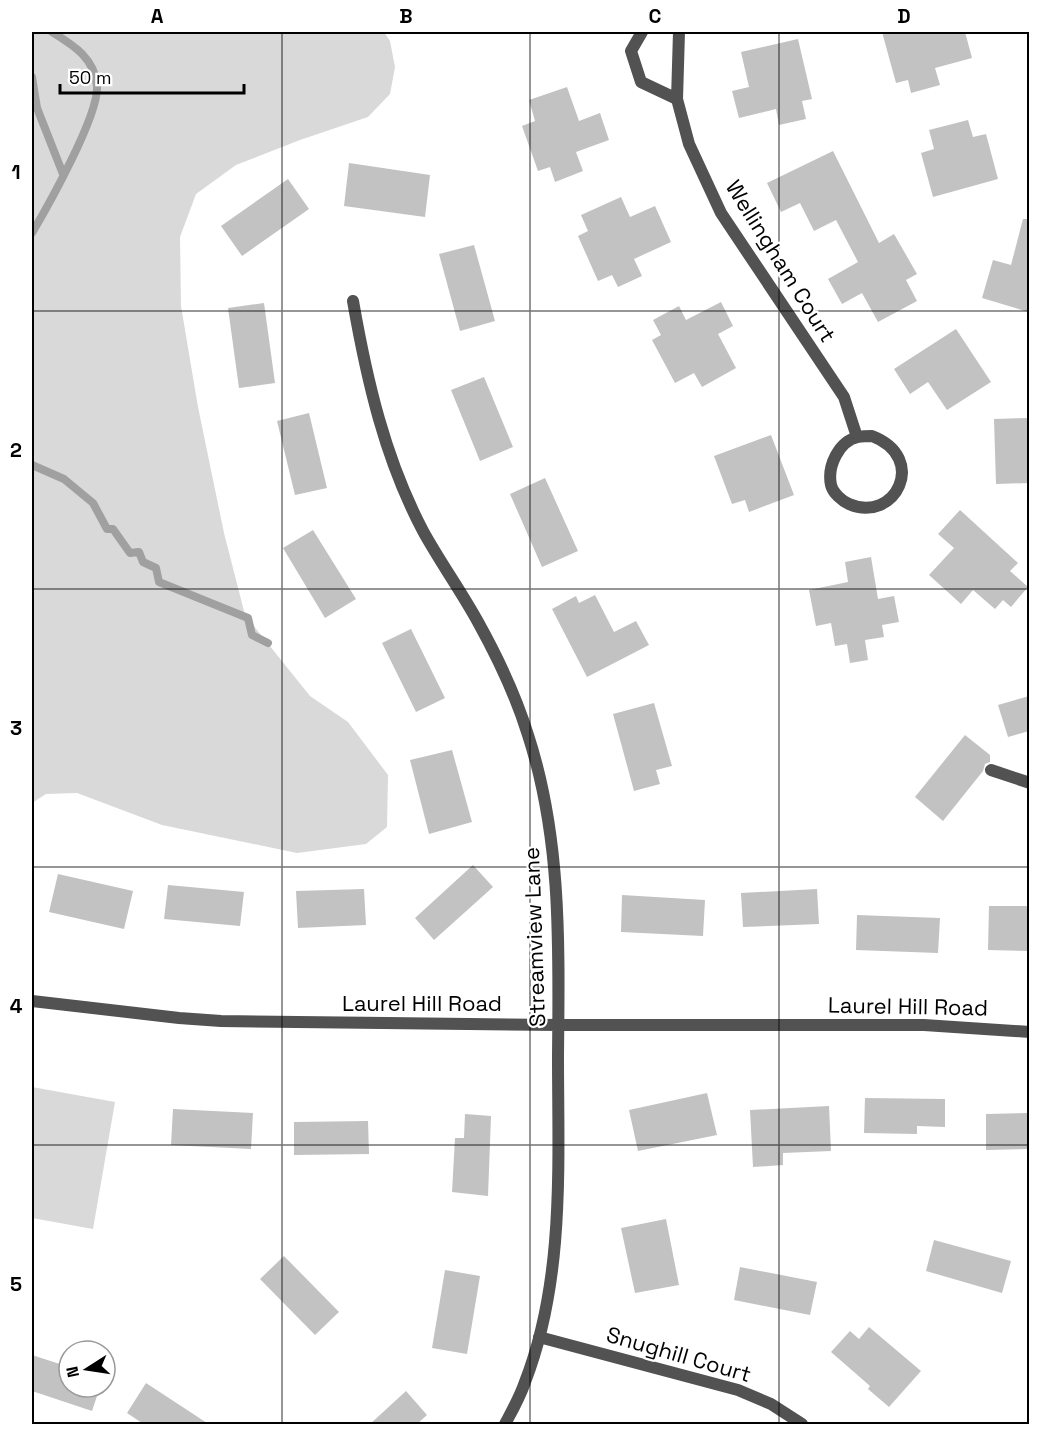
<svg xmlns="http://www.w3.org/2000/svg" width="1061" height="1456" viewBox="0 0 1061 1456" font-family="'Space Grotesk',sans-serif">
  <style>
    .green { fill: #d9d9d9 }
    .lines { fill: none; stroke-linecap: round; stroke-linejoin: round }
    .stream { stroke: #a0a0a0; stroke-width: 8 }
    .building { fill: #c2c2c2 }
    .service { stroke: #525252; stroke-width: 12 }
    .minor { stroke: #525252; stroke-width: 12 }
    .grid { fill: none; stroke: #000; stroke-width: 1.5; stroke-opacity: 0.55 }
    .labels { text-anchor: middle; stroke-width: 4.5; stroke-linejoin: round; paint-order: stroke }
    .street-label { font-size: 22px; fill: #000; stroke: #fff }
    .neatline { fill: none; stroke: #000; stroke-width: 2 }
    .grid-label { font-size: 20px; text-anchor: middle; font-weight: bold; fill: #000 }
  </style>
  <rect width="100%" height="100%" fill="#fff"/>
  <path class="green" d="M32,32H384L390,41L395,67L390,94L368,117L300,140L236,165L196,194L180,237L181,306L198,407L224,533L245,615L310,696L348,722L388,775L387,827L366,844L297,853L162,825L77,793L46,794L32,803Z
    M32,1087L115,1102L93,1229L32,1218Z"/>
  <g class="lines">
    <path class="stream" d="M32,77L37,108L63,174
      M32,233C48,206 99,115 97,86C95,58 73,45 52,32
      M32,465L64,479L93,503L107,529H113L130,553L139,552L143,562L156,568L159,582L248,618L252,635L268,643"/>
  </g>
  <path class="building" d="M882,32H965L972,58L935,68L940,85L911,93L908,80L896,83Z
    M798,39L812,99L802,101L806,119L779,125L776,109L739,118L732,91L749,87L741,52Z
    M567,87L579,121L600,113L609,140L576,152L583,171L555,182L550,167L538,171L522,126L535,121L529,100Z
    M968,120L973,137L986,134L998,179L933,197L921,153L934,149L929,130Z
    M833,151L879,243L894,234L917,274L906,280L917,301L878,322L862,293L842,304L828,279L858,262L836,220L814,231L800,203L781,212L767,183Z
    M349,163L430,175L425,217L344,206Z
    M288,179L309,209L242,256L221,226Z
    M621,197L630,217L655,206L671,242L634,259L642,276L618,287L612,275L598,281L578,236L588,231L581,215Z
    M1023,219H1029V312L982,298L993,260L1011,265Z
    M474,245L495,321L460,331L439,254Z
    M721,302L733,326L718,334L736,368L702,387L694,373L675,383L652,340L661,335L653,320L679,306L686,320Z
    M264,303L275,383L239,388L228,308Z
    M956,329L991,382L947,410L928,382L910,394L894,369Z
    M484,377L513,447L480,461L451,390Z
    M309,413L327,488L295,495L277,421Z
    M1029,418V483L996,484L994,419Z
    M771,435L794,495L749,512L745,500L732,504L714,456Z
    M545,478L578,551L542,567L510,494Z
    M960,510L1018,563L1010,571L1028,587L1011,607L1003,600L995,609L973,590L961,604L929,575L954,548L938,534Z
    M313,530L356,599L325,618L283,548Z
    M871,557L878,599L894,596L899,622L882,625L884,637L865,640L868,660L850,663L847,644L835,646L831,623L816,626L809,590L848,582L845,562Z
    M595,595L614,632L636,621L649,645L587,677L552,609L576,596L579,603Z
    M411,629L445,698L416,712L382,643Z
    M1029,696V731L1008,737L998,705Z
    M654,703L672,766L656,770L660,784L634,791L613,714Z
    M965,735L990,755V762L985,764L983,771L943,821L915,797Z
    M452,750L472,822L429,834L410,760Z
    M473,865L493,887L434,940L415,918Z
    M58,874L133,891L124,929L49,912Z
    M168,885L244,892L240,926L164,919Z
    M364,889L366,925L298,928L296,891Z
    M817,889L819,924L743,927L741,893Z
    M622,895L705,900L703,936L621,932Z
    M989,906H1029V951L988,950Z
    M857,915L940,918L938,953L856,950Z
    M707,1093L717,1135L638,1151L629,1110Z
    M865,1098L945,1099V1127L917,1126V1134L864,1133Z
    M829,1106L831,1151L783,1153V1165L753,1167L750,1110Z
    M173,1109L253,1113L251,1149L171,1145Z
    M1029,1113V1149L986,1150V1114Z
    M465,1114L491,1116L488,1196L452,1192L455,1138H464Z
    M368,1121L369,1154L294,1155V1122Z
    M666,1219L679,1285L635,1293L621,1228Z
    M934,1240L1011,1261L1002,1293L926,1271Z
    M284,1256L339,1312L315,1335L260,1279Z
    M740,1267L817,1282L810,1315L734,1300Z
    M445,1270L480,1276L467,1354L432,1348Z
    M869,1327L921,1371L889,1407L868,1389L870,1386L831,1352L850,1331L859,1339Z
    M32,1355L69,1367V1387H100L92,1411L32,1391Z
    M146,1383L210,1425H145L127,1413Z
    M406,1391L427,1415L416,1425H369Z"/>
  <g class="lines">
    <path class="service" d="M991,770L1030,783"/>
    <path class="minor" d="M642,32L631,51L641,82L677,99
      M679,32L677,99L689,144L721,213L844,397L857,437
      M353,301C367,381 385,459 423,531C440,562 461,591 478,622C498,658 516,696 528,735C562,839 559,948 558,1056C558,1164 565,1279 525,1382C520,1397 512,1411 505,1424
      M872,436C929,458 895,524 849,504C842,501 833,493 831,485C827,466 839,441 858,437C863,436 868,436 872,436Z
      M32,1001L179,1018L221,1021L559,1025H924L1030,1032
      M539,1337L738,1390L771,1404L802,1424"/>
  </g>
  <path class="grid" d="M282,32V1424M530,32V1424M779,32V1424M32,311H1030M32,589H1030M32,867H1030M32,1145H1030"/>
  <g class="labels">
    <g class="street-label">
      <text transform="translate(781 261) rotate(58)" y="8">Wellingham Court</text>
      <text transform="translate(534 937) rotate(-92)" y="8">Streamview Lane</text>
      <text x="422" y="1011">Laurel Hill Road</text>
      <text transform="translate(908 1006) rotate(1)" y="8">Laurel Hill Road</text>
      <text transform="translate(679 1354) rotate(16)" y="8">Snughill Court</text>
    </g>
  </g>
  <rect width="1061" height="1456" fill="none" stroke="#ffffff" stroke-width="66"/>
  <g transform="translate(87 1369) rotate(258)"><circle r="28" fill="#ffffff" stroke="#999999" stroke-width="1.5"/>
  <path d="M0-4.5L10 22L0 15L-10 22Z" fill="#000000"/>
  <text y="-9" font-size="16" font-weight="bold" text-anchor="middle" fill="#000000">N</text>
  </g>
  <path d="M60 84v9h184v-9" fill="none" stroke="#000000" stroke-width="3"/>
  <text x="69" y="84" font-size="18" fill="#000000" stroke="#ffffff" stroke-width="4.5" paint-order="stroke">50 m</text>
  <rect x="33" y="33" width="995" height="1390" class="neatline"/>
  <g class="grid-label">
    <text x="157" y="23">A</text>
    <text x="406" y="23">B</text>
    <text x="655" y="23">C</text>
    <text x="904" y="23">D</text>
    <text x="16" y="179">1</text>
    <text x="16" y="457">2</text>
    <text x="16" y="735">3</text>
    <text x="16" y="1013">4</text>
    <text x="16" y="1291">5</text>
  </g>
</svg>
